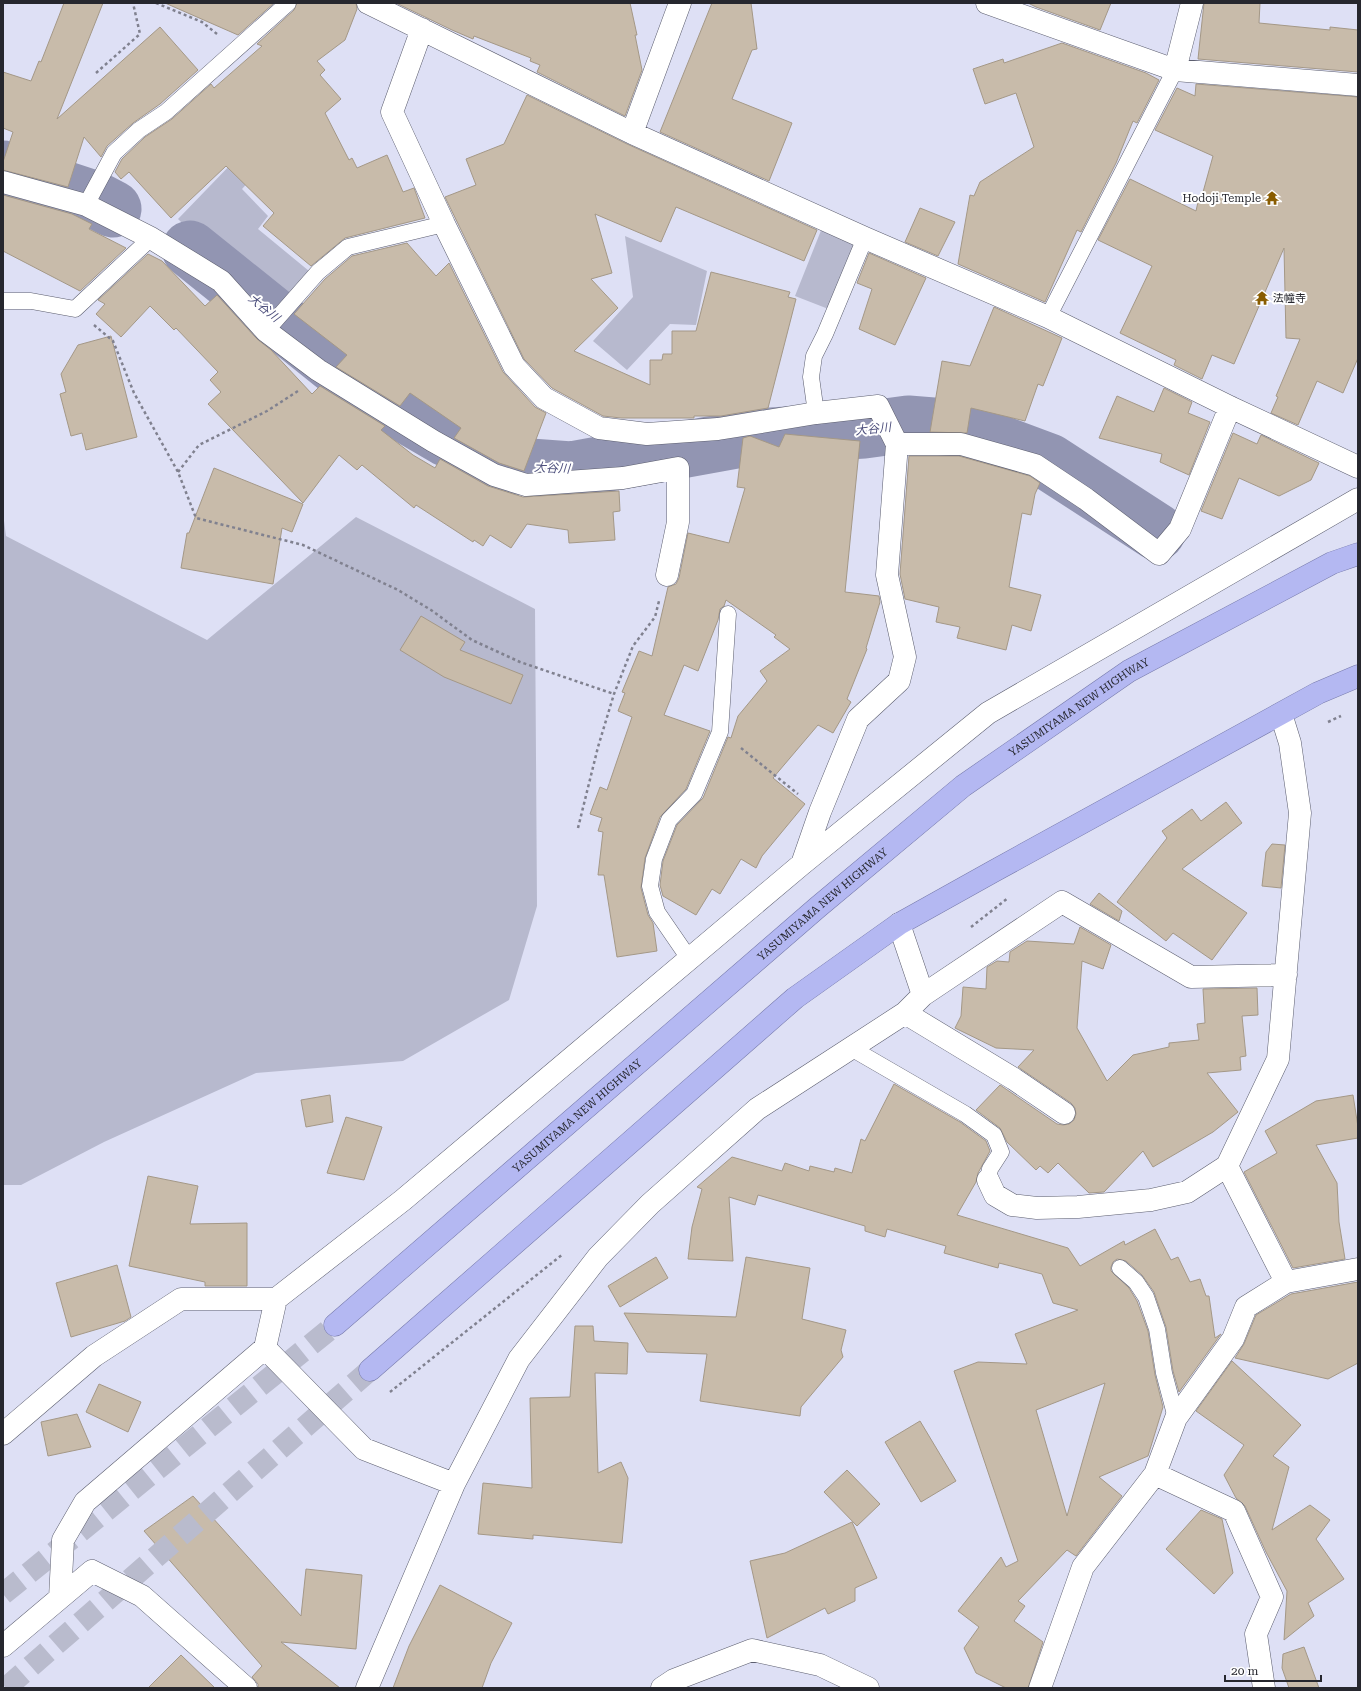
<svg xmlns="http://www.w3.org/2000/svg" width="1361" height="1691" viewBox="0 0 1361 1691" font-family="'Roboto Serif','Noto Sans JP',serif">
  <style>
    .green { fill: #b7b9ce }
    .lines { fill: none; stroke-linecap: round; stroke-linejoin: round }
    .river { stroke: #9295b2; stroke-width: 57 }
    .building { fill: #c8bbaa; stroke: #a49887; fill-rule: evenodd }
    .trunk-tunnel { stroke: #b9bbcd; stroke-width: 22; stroke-dasharray: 22 11; stroke-linecap: butt }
    .service-casing { stroke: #5c5e6f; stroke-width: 17 }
    .minor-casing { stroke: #5c5e6f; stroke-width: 23 }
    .trunk-casing { stroke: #777aab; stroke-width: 23 }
    .path { stroke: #80818f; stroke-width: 2.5; stroke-dasharray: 3 3; stroke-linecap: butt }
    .service { stroke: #fff; stroke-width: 16 }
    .minor { stroke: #fff; stroke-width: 22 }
    .trunk { stroke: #b4b8f2; stroke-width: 22 }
    .labels { text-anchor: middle; stroke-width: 4; stroke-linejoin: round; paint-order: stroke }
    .poi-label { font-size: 11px; fill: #26272e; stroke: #fff; text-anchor: end }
    .street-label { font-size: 11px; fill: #26272e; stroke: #fff }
    .water-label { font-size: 12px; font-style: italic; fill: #4e507d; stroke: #fff }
  </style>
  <rect width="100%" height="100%" fill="#dee0f5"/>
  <path class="green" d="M235,160L254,176L242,189L268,216L258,229L309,271L276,309L227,267L178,219Z
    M822,228L859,244L831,310L795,296Z
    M625,236L707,271L696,325L670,324L627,370L593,341L633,297Z
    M3,513L6,536L207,640L356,517L535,609L537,906L509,1000L403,1061L256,1073L104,1142L21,1185H3Z"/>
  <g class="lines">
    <path class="river" d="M3,169L94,199L113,209
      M190,249L357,383L398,410L446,438L504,465L571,470L753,437L864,430L908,424L958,428L1049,462L1157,532"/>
  </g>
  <path class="building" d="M64,3H103L57,119L160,27L198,70L160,104L133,123L107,146L101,157L84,137L68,187L3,170V162L13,132L3,128V72L31,81L39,61L41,62Z
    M165,3H274L238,35Z
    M297,3H356L357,9L345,40L317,61L325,70L320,75L341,99L325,113L349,160L352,158L357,168L387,155L403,192L414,188L425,218L345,238L311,266L263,226L274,213L226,166L171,218L129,172L121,179L115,172L122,159L145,137L172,119L211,84L214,88L262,46L257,44L294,10Z
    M396,3H630L637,35H635L642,70L625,116L537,72L540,65L530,61L531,58L474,36L473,39L452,30Z
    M712,3H751L757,49L752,50L732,99L792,123L769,181L660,132Z
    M1028,3H1111L1100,30L1036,7Z
    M1204,3H1260L1259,23L1330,30V27L1358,30V72L1198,59Z
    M1062,43L1146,73L1159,80L1137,123L1133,121L1116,163L1081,232L1077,230L1045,302L958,264L970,195L974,196L980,182L1034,147L1016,93L985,104L973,69L1003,59L1004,63Z
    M1196,84L1358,97V358L1343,393L1317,381L1298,425L1271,413L1278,397L1276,396L1300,339L1286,338L1284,248L1234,364L1212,355L1202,379L1174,365L1176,360L1120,333L1152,266L1098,240L1130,179L1196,211L1198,202L1200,203L1213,156L1155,130L1177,88L1195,96Z
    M527,95L627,144L817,230L804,261L676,207L661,242L595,214L612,273L591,279L618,308L574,351L650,385V360H662L663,354H672V331H696L711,272L790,292L788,297L796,299L768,408L721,416H694V418H621L603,416L552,388L524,359L445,197L476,185L466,159L504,144Z
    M3,195L72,214L92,224L89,229L126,248L80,291L3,251Z
    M920,208L955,222L938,256L905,242Z
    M407,243L436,276L449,263L503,372L535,407L546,413L524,471L499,463L454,438L461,428L410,393L400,406L336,367L347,355L294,314L325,279L352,256Z
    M869,253L926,278L895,345L859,329L872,289L857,283Z
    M148,254L162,261L205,306L217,295L257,339L271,350L312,394L320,386L385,426L381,430L413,455L435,468L440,459L488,486L523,497L619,491L620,511L613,512L615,540L569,543L568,530L527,524L511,548L490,535L483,546L474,540L473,542L416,505L414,508L362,465L357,470L339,455L303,503L208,404L221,392L210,380L218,372L176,328L174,330L150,306L121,337L96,314L105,304L98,300Z
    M994,307L1062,338L1043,386L1038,384L1025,421L971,408L967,433L930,432L942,361L970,366Z
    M111,336L137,437L86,450L82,433L71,436L60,394L66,392L61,374L78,345Z
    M1164,388L1192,402L1188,413L1210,422L1189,475L1160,462L1162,454L1099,438L1117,396L1154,412Z
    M1233,433L1257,444L1261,435L1319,463L1311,480L1279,496L1239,478L1222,519L1201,511Z
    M785,434L860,441L845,592L879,596L880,602L866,648L867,649L847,699L851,702L833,733L818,725L773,778L805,804L762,856L756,868L741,859L720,894L712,889L696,915L663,896L660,885L663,861L677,825L703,798L728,737L731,738L738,716L767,681L760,671L790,649L774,637L776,635L726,600L724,606L720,609L718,620L698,671L684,665L664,715L710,731L686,789L660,817L645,858L641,888L648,915L653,923L657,951L617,957L604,875H598L603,832L598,831L602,818L590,814L600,787L607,790L632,717L618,711L625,693L622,692L639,651L652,656L668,587L676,584L679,578L688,533L729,543L745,488L737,487L743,438L750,436L779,447Z
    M909,456H959L1030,476L1040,483L1035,494L1031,515L1022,513L1009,587L1041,595L1031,631L1012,625L1006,650L957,638L960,627L936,622L939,607L905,599L900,574Z
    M214,468L303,504L292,532L282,528L273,584L181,568L187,533H189Z
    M421,616L465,642L460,650L523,675L511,704L444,677L400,650Z
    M1226,802L1242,823L1182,869L1247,913L1212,960L1173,933L1166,941L1117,902L1167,838L1162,831L1192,809L1201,821Z
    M1272,844L1285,845L1281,888L1262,886L1266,852Z
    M1099,893L1122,911L1119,921L1090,904Z
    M1080,927L1111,945L1103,969L1082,961L1077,1028L1107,1081L1133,1055L1169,1047V1043L1199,1040L1197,1024L1205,1023L1203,989L1257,988L1258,1015L1242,1016L1246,1056L1240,1057L1241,1070L1207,1073L1238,1112L1213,1132L1153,1167L1143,1151L1104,1192L1089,1193L1058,1163L1048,1173L1040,1166L1036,1170L1007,1142L1000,1128L976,1110L1000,1085L1057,1124L1063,1125L1069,1124L1074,1120L1076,1114L1075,1108L1071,1103L1018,1067L1034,1050L996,1048L955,1028L961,1016L963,987L986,989L987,967L997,961L1009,962L1010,952L1027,941L1074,944Z
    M894,1084L960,1122L986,1141L990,1151L978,1173L976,1182L957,1215L1068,1248L1080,1266L1124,1241L1125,1245L1155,1229L1171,1260L1178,1257L1190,1282L1200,1279L1206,1296H1209L1215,1338L1221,1334L1179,1392L1173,1371L1166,1327L1154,1292L1142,1275L1126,1261L1117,1259L1113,1262L1111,1267V1271L1129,1288L1137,1301L1148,1331L1155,1375L1163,1407L1148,1456L1099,1477L1122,1496L1076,1556L1067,1550L1018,1601L1025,1606L1014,1621L1043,1642L1028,1688H1006L976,1673L964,1648L979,1627L958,1611L1001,1557L1006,1567L1018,1561L954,1371L978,1362L1027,1364L1015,1334L1078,1310L1053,1303L1042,1274L999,1263L998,1268L944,1253L946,1246L887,1229L885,1237L865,1231V1226L758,1195L755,1205L729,1197L733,1261L688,1259L692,1227L702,1189L697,1187L732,1157L782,1171L785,1163L809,1171L810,1166L834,1172L835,1168L852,1173L861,1139L865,1141ZM1105,1383L1082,1463L1067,1516L1036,1410Z
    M330,1095L333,1122L306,1127L301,1100Z
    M1353,1095L1358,1127V1138L1316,1145L1337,1183L1339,1222L1345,1259L1293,1268L1244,1172L1277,1153L1265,1131L1316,1101Z
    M346,1117L382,1127L364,1180L327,1173Z
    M148,1176L198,1186L190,1224L247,1223V1286H205V1282L129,1266Z
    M656,1257L668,1278L620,1307L608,1286Z
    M746,1257L810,1268L802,1319L846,1330L841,1350L843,1357L801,1407L800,1416L700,1401L707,1354L647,1352L624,1313L736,1317Z
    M117,1265L131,1317L125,1321L71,1337L56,1283Z
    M1358,1282V1363L1328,1379L1235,1358L1244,1344L1256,1315L1291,1294Z
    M575,1326H593L594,1341L628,1343L627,1374L595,1373L598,1473L621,1462L628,1478L622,1543L533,1535V1539L478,1534L483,1483L532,1488L530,1398L570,1397Z
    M1232,1361L1301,1425L1273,1456L1289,1467L1272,1530L1310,1505L1330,1520L1316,1539L1344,1579L1308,1603L1314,1616L1284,1640L1287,1591L1266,1552L1245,1506L1236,1498L1224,1475L1244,1445L1196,1411Z
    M99,1384L141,1402L128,1432L86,1412Z
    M77,1414L91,1447L48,1456L41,1422Z
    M920,1421L956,1481L921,1502L885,1442Z
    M847,1470L880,1504L857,1526L824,1492Z
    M193,1496L301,1616L306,1569L362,1575L356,1649L281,1642L340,1688H258V1684L252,1677L262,1666L144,1531Z
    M1201,1510L1222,1519L1233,1573L1214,1594L1166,1549Z
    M852,1522L877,1578L855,1588V1601L828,1614L825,1608L767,1638L750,1561L785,1553Z
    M440,1585L512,1623L491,1663L482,1688H393L409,1646Z
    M1304,1647L1319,1688H1289L1282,1668L1283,1654Z
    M181,1655L215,1688H148Z"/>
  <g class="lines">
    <path class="trunk-tunnel" d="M3,1594L335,1325
      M6,1688L370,1370"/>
    <defs>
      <path id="service" d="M86,205L114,153L139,130L166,112L288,3
        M3,301H31L75,309L151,238
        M1048,317L1175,70
        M266,331L318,272L348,247L444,224
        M816,413L811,377L814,356L825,334L865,238
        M690,960L657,912L650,886L654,859L669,820L694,794L720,732L728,614
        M851,1048L965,1114L994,1135L1001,1152L990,1169L988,1180
        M1120,1268L1136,1282L1146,1297L1157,1329L1164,1373L1176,1418"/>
      <path id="minor" d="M368,3L632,133L865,238L1048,317L1230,407L1358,467
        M987,3L1175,70L1358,85
        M422,29L392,112L444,224L514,366L544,398L599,428L647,434L718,429L816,413L878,406L897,444L887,575L905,657L899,681L858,719L820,812L802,864
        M1175,70L1192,3
        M632,133L680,3
        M3,182L86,205L151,238L221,281L266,331L318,370L433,441L494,475L526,485L623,478L678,468V522L667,575
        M897,444H961L1035,465L1086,499L1159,554L1180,529L1230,407
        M1281,714L1290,743L1300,813L1278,1059L1227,1166L1286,1282
        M923,995L1062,902L1191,977L1286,975
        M905,1013L1014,1079L1064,1113
        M988,1180L995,1195L1012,1205L1037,1208L1078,1207L1151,1200L1187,1192L1227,1166
        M265,1348L364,1449L454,1484
        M3,1434L94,1356L181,1299H276
        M1155,1474L1234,1511L1272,1597L1256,1634L1264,1688
        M60,1598L63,1540L85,1502L265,1348L276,1299L403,1200L802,864L988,713L1358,499
        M3,1646L92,1571L142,1596L246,1688
        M367,1688L454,1484L519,1359L598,1257L650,1204L757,1109L905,1013L923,995L899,924
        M662,1688L674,1680L752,1650L820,1665L868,1688
        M1040,1688L1083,1567L1155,1474L1176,1418L1233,1339L1246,1307L1286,1282L1358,1269"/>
      <g id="trunk">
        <path id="s1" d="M335,1325L818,907L963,786L1129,671L1332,563L1358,554"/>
        <path d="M370,1370L795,998L899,924L994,871L1318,693L1358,676"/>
      </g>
    </defs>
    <use href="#service" class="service-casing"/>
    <use href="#minor" class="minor-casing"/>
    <use href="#trunk" class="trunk-casing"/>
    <path class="path" d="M156,3L202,22L217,34
      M96,73L140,34L133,3
      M94,325L113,341L134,393L178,472L196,518L303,545L398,590L431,610L472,640L520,662L614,694
      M178,472L199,445L267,411L298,391
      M1328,722L1341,716
      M741,748L798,794
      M578,828L598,747L614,694L633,646L655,617L659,601
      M971,927L1008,898
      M390,1392L563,1254"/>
    <use href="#service" class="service"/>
    <use href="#minor" class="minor"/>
    <use href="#trunk" class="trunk"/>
  </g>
  <defs>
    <symbol id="temple-bare" viewBox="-9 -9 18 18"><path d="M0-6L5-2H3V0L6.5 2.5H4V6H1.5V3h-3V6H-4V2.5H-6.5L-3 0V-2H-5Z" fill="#895c00" stroke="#fff" stroke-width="2.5" paint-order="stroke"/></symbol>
  </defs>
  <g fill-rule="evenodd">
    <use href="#temple-bare" x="1262" y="188" width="20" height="20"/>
    <use href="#temple-bare" x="1252" y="288" width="20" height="20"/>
  </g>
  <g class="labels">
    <g class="poi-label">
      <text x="1261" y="202">Hodoji Temple</text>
      <text x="1273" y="302" text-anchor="start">法幢寺</text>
    </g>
    <g class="street-label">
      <text dy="4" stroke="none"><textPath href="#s1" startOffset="968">YASUMIYAMA NEW HIGHWAY</textPath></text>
      <text dy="4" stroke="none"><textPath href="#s1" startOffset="644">YASUMIYAMA NEW HIGHWAY</textPath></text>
      <text dy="4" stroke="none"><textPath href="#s1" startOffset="320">YASUMIYAMA NEW HIGHWAY</textPath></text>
    </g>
    <g class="water-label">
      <text transform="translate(264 308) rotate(39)" y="4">大谷川</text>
      <text transform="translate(873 429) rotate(-6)" y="4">大谷川</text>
      <text transform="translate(552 468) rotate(3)" y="4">大谷川</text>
    </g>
  </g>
  <rect width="1361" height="1691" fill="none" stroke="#26272e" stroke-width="8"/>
  <path d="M1225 1675v6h96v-6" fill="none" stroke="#26272e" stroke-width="2"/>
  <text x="1231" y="1675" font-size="12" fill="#26272e" stroke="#ffffff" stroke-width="3" paint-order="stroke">20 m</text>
</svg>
